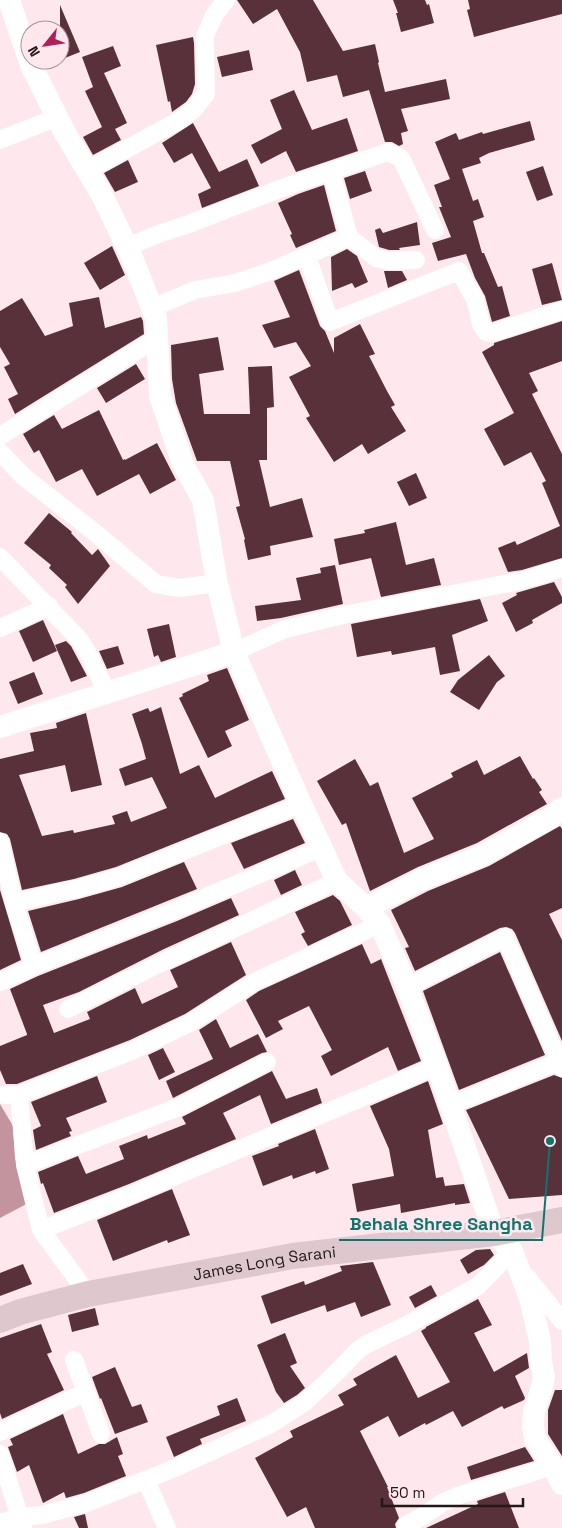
<svg xmlns="http://www.w3.org/2000/svg" width="562" height="1528" viewBox="0 0 562 1528" font-family="'Space Grotesk',sans-serif">
  <style>
    .water { fill: #c3939e }
    .building { fill: #58313b }
    .lines { fill: none; stroke-linecap: round; stroke-linejoin: round }
    .minor { stroke: #fff; stroke-width: 18 }
    .tertiary { stroke: #fff; stroke-width: 22 }
    .secondary { stroke: #dec8cd; stroke-width: 26 }
    .labels { text-anchor: middle; stroke-width: 5; stroke-linejoin: round; paint-order: stroke }
    .street-label { font-size: 16px; fill: #21181a; stroke: #fee8ed }
    .leader { fill: none; stroke: #0f766e; stroke-width: 2 }
    .callout-dot { fill: #0f766e; stroke: #fee8ed; stroke-width: 2 }
    .callout-label { font-size: 18px; text-anchor: middle; font-weight: bold; fill: #0f766e; stroke: #fee8ed; stroke-width: 5; stroke-linejoin: round; paint-order: stroke }
  </style>
  <rect width="100%" height="100%" fill="#fee8ed"/>
  <path class="water" d="M0,1104L13,1126L15,1159L32,1201L0,1218Z"/>
  <path class="building" d="M237,0H313L343,51L375,44L379,62L378,63L385,92L446,79L450,99L401,109L408,131L401,133L403,144L399,146L392,142H385L369,90L343,97L337,75L307,82L300,52L277,9L253,24Z
    M393,0H425L427,5L429,4L434,23L401,32L396,13H398Z
    M468,0H562V14L474,37L467,10L470,9Z
    M60,5L80,52L60,60Z
    M193,37L194,43L195,84L192,94L186,102L172,112L170,101L168,102L156,45Z
    M113,46L121,66L104,73L127,123L115,129L121,140L93,155L83,137L102,127L85,91L93,87L82,57Z
    M249,50L253,70L222,77L217,57Z
    M294,90L312,130L347,118L358,151L296,172L286,151L261,164L251,145L282,129L270,100Z
    M530,121L535,140L489,153L479,158L481,163L462,169L473,201L478,199L484,217L473,221L482,253H484L498,287L502,286L510,316L492,322L485,296L475,278L466,254L438,261L432,243L451,237L439,207H442L434,185L450,179L435,142L456,133L459,140L482,132L483,134Z
    M193,123L219,172L247,159L259,186L202,208L198,194L211,188L192,153L174,163L162,143Z
    M128,160L138,182L115,192L104,173Z
    M543,166L553,195L537,201L526,172Z
    M365,171L372,191L350,199L344,178Z
    M324,185L336,231L296,248L290,235L292,234L278,203L298,194Z
    M417,222L420,245L399,248L400,250H389L379,247L375,230L380,228L383,233Z
    M112,246L125,275L100,290L84,263Z
    M347,249L357,256L368,282L355,288L352,283L332,291L331,257Z
    M552,263L562,300L542,305L532,269Z
    M299,270L320,326L325,331L334,353V338L360,324L375,354L369,356L387,391L395,405L391,407L406,431L368,454L362,444L334,462L306,418L310,416L289,377L311,366L296,342L274,348L262,325L290,317L274,281Z
    M384,271H402L407,280L388,288Z
    M99,297L105,328L141,317L143,321L144,334L15,414L8,399L18,394L4,367L10,364L0,347V311L22,298L45,336L73,326L69,303Z
    M562,321V361L529,373L538,391L532,394L562,454V558L522,570L508,572L498,548L515,541L517,545L560,526L542,483L546,481L531,452L504,466L484,429L514,413L482,352L494,345V343Z
    M218,337L224,370L199,374L204,414H250L248,367L272,366L274,407L267,408V460H259L270,507L302,498L313,537L270,546L271,555L248,560L244,540L245,539L236,507L240,506L230,461H197L176,403L172,379L171,345Z
    M136,364L145,379L106,403L97,388Z
    M99,410L123,460L125,459V460L157,443L176,480L150,494L139,474L97,496L82,469L56,482L39,450L34,453L23,434L54,415L62,429Z
    M416,473L427,498L409,506L397,482Z
    M49,513L72,532L71,533L92,555L98,549L110,566L78,604L65,587L67,585L49,568L51,565L24,543Z
    M396,522L406,565L434,558L441,585L381,597L371,558L339,565L334,539L365,533L364,530Z
    M335,565L343,604L281,618L257,621L255,606L301,600L296,578L321,573L320,568Z
    M554,582L562,597V603L532,620L533,623L516,632L502,603L517,595L516,593Z
    M480,599L488,621L452,635L460,671L440,675L435,647L392,655L391,651L357,657L351,624Z
    M43,620L57,651L33,662L19,631Z
    M169,624L176,657L161,662L158,655L154,657L147,629Z
    M66,641L71,646L87,676L71,682L55,645Z
    M118,646L124,664L107,669L99,651Z
    M489,655L505,676L497,682L479,710L450,692L458,680Z
    M227,668L249,720L225,731L232,746L208,758L179,698L183,696L182,694L209,681L207,675Z
    M34,672L43,694L18,704L9,682Z
    M161,707L180,774L199,765L215,798L272,771L285,799L116,867L74,879L22,890L10,839L7,834L0,832V759L34,751L30,733L57,728L56,723L86,713L102,785L71,792L65,765L19,775L42,836L73,830L74,833L115,824L112,816L127,811L131,822L167,808L152,777L125,786L119,769L146,759L142,744L132,714L148,708L150,712Z
    M520,756L533,779L534,778L542,790L539,792L547,804L477,843L418,867L370,891L346,823L342,825L317,781L355,759L370,786L378,782L404,853L434,839L412,798L453,777L451,773L477,760L484,775Z
    M293,819L305,843L244,869L231,843Z
    M560,826L562,829V908L549,914L562,940V1041L515,933L512,929L506,927L500,928L415,971L405,948L409,947L391,910L428,891L489,866Z
    M184,862L197,889L41,952L28,911L79,899L122,887Z
    M295,870L302,885L281,895L274,880Z
    M0,890L21,960L0,970Z
    M333,895L340,901L352,925L308,946L301,934L305,932L295,912Z
    M231,898L239,915L164,949L79,992L43,1005L54,1033L90,1019L87,1012L135,988L142,1004L178,987L170,970L231,942L246,975L185,1014L130,1040L17,1084H6L0,1070V1046L27,1035V1034L10,989L38,976L177,921Z
    M362,944L371,964L381,959L421,1061L398,1071L388,1047L331,1076L321,1056L332,1050L309,1006L278,1021L283,1029L266,1038L246,1000L259,991Z
    M500,952L545,1055L459,1090L423,991Z
    M216,1019L230,1048L258,1034L267,1052L262,1053L173,1098L166,1081L213,1059L199,1030Z
    M163,1048L175,1072L159,1080L148,1055Z
    M272,1071L286,1099L317,1088L322,1103L271,1124L260,1095L223,1113L236,1139L129,1184L54,1213L43,1183L41,1184L38,1172L78,1156L86,1174L124,1159L119,1146L147,1135L148,1139L186,1124L182,1117Z
    M554,1075L562,1078V1195L509,1199L466,1110Z
    M97,1076L107,1102L66,1118L72,1131L69,1132L71,1136L36,1150L33,1130L41,1126L31,1102Z
    M428,1081L443,1124L428,1130L436,1178L443,1177L445,1186L464,1184L470,1203L455,1205V1203L401,1213L400,1204L357,1212L352,1184L394,1176L389,1149L370,1106Z
    M315,1129L329,1169L316,1174L315,1171L293,1179L292,1175L263,1186L252,1156L279,1146L278,1144Z
    M172,1189L190,1235L168,1243L167,1240L113,1261L97,1220Z
    M490,1249L494,1255L484,1265L468,1274L460,1260L476,1250Z
    M373,1262L391,1305L361,1317L355,1302L327,1312L325,1305L271,1324L261,1296L304,1281L305,1285L342,1271L340,1266Z
    M23,1264L32,1284L0,1296V1273Z
    M431,1285L437,1296L415,1308L409,1297Z
    M478,1299L492,1325L474,1333L494,1372L527,1353L529,1368L515,1376L525,1398L524,1400L504,1409L502,1406L462,1427L453,1411L426,1425L425,1423L399,1437L388,1416L360,1431L388,1487H387L399,1518L395,1524L396,1528H315L306,1507L287,1517L255,1458L293,1437L290,1431L344,1405L338,1395L357,1385L353,1379L396,1355L418,1398L450,1382L421,1331L426,1328V1327Z
    M95,1308L99,1325L72,1332L68,1315Z
    M41,1324L52,1352L47,1354L64,1390L2,1419L0,1413V1338Z
    M285,1333L297,1363L290,1366L305,1388L297,1395L284,1403L276,1392L257,1345Z
    M115,1367L132,1407L141,1404L148,1422L115,1434L101,1398L100,1399L92,1377Z
    M555,1390H562V1456L548,1434V1410Z
    M237,1398L246,1421L200,1439L202,1444L174,1457L166,1437L220,1415L217,1406Z
    M63,1414L78,1454L99,1444H105L117,1437L123,1454L118,1456L126,1476L84,1493L66,1498L64,1492L43,1503L29,1465L17,1472L8,1447L13,1445L10,1439Z
    M525,1447L534,1461L471,1480L467,1467Z
    M505,1492L519,1528H426L478,1504L477,1501Z
    M85,1514L88,1528H79L74,1517Z"/>
  <g class="lines">
    <path class="minor" d="M0,140L58,117
      M88,170L180,120L193,110L206,94L205,36L215,14L226,0
      M331,171L349,237
      M127,247L161,233L186,225L293,184L388,152L401,158L435,230
      M307,256L330,322L459,271L475,299L481,324L486,332L492,333L562,310
      M151,306L164,303L195,290L235,283L271,271L349,237L376,258L388,261L416,260
      M0,436L157,338
      M0,452L24,477L93,531L156,584L180,588L217,583
      M0,557L80,640L90,657L107,693
      M0,628L49,606
      M234,652L285,629L343,615L525,580L562,568
      M0,842L14,903L34,966
      M14,903L64,891L76,889L119,877L301,804
      M0,982L34,966L173,911L321,848
      M407,987L505,937L562,1068
      M68,1009L169,959L337,881
      M3,1095H19L134,1050L190,1023L254,982L380,924
      M19,1095L25,1165L41,1230L88,1294
      M451,1105L562,1060
      M25,1165L179,1107L267,1062
      M41,1230L133,1194L437,1066
      M527,1277L562,1321
      M74,1360L86,1392
      M0,1432L86,1392L101,1434
      M0,1454L23,1528
      M146,1480L167,1528
      M0,1523L20,1517L42,1515L87,1503L175,1468L271,1424L304,1403L337,1372L356,1352L365,1345L407,1325L478,1286L512,1251
      M406,1525L423,1516L442,1503L460,1495L553,1466"/>
    <path class="tertiary" d="M9,0L31,65L65,133L102,195L131,255L156,318L160,396L183,464L203,500L217,583L234,652L301,804L337,881L366,908L380,924L407,987L437,1066L494,1233L512,1251L530,1298L540,1341L541,1362L544,1377L542,1387L534,1412L533,1426L535,1439L553,1466L562,1484
      M0,727L234,652
      M366,908L423,879L483,855L550,818L562,808"/>
    <path class="secondary" id="s1" d="M0,1320L20,1312L88,1294L293,1256L494,1233L562,1220"/>
  </g>
  <g class="labels">
    <g class="street-label">
      <text dy="6" stroke="none"><textPath href="#s1" startOffset="271">James Long Sarani</textPath></text>
    </g>
  </g>
  <path class="leader" d="M550 1141L542 1240H339"/>
  <circle class="callout-dot" cx="550" cy="1141" r="5"/>
  <g class="callout-label">
    <text x="441" y="1230">Behala Shree Sangha</text>
  </g>
  <g transform="translate(45 45) rotate(240)"><circle r="24" fill="#fee8ed" stroke="#a69599"/>
  <path d="M0-4L9 19L0 12L-9 19Z" fill="#af2059"/>
  <text y="-8" font-size="14" font-weight="bold" text-anchor="middle" fill="#21181a">N</text>
  </g>
  <path d="M382 1498v8h141v-8" fill="none" stroke="#21181a" stroke-width="2.5"/>
  <text x="390" y="1498" font-size="15" fill="#21181a" stroke="#fee8ed" stroke-width="4" paint-order="stroke">50 m</text>
</svg>
